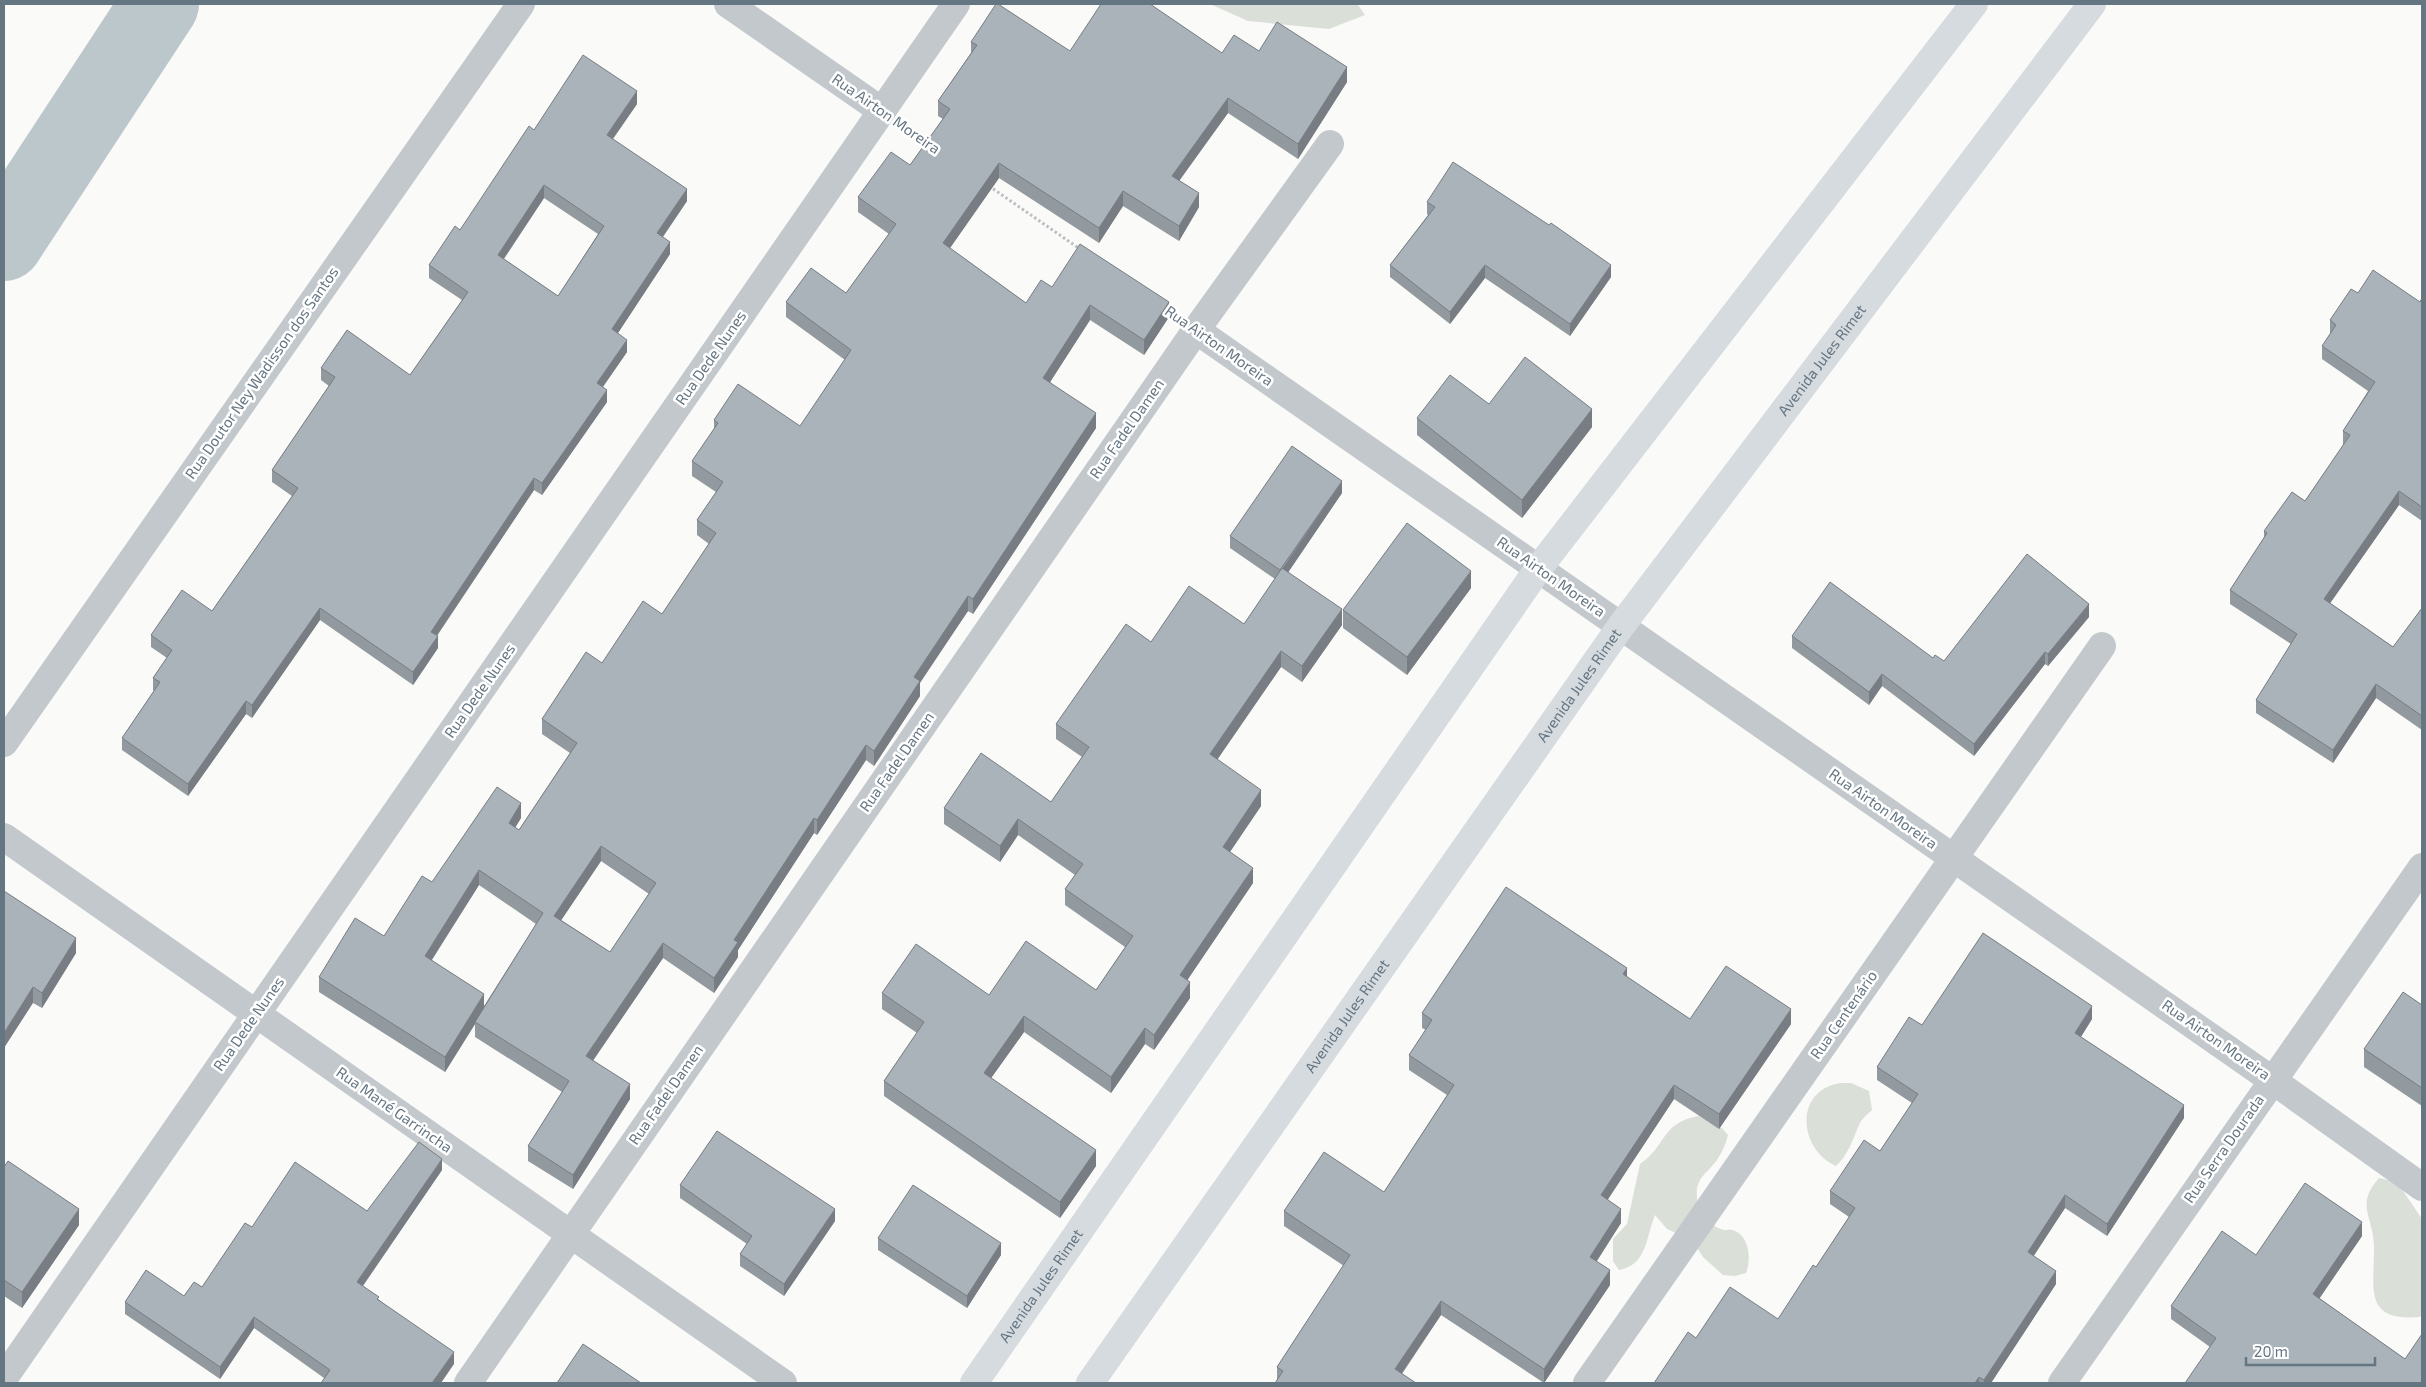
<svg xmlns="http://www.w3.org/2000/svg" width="2426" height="1387" viewBox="0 0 2426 1387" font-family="'Exo 2',sans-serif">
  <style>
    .green { fill: #dadfd7 }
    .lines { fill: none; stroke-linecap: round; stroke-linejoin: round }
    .river { stroke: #bbc7cb; stroke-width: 78 }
    .path { stroke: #bbbfc2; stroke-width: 3; stroke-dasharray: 2.5 2.5; stroke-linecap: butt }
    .street { stroke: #c3c8cc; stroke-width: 28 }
    .secondary { stroke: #d6dbdf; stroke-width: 28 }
    .wall { fill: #929a9f; fill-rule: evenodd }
    .shaded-wall { fill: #777d82 }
    .building { fill: #aab3b9; stroke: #777d82; fill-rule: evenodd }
    .labels { text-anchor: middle; stroke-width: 5; stroke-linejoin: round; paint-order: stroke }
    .street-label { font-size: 15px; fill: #657683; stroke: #fff }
  </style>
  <rect width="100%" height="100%" fill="#fafaf8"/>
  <path class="green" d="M1210,4H1349L1358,5L1365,15L1329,29L1248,21Z
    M1840,1083H1851L1869,1091L1872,1110C1868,1114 1861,1119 1859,1125C1853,1139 1848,1155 1836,1166C1799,1150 1793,1091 1840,1083Z
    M1699,1116L1722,1128L1728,1135C1726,1144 1722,1152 1717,1160C1711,1169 1699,1176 1697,1188C1695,1207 1705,1225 1724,1230C1727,1230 1732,1229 1735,1231C1750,1237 1751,1261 1746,1273L1735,1276L1723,1275L1703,1257L1692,1240L1667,1229L1655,1215C1646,1237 1647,1265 1619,1270L1613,1261V1239L1627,1224L1640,1164C1666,1147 1661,1122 1699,1116Z
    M2379,1178L2397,1182L2422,1219V1315L2420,1317C2361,1322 2375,1286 2374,1245C2373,1216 2355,1205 2379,1178Z"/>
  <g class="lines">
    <path class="river" d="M4,242L160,4"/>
    <path class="path" d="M911,131L928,144
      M989,186L1080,249"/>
    <path class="street" d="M728,4L882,111
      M1196,330L2272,1080L2422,1187
      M4,743L521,4
      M4,837L783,1383
      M4,1378L956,4
      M468,1383L1196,330L1330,144
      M1587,1383L2102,646
      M2062,1383L2422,867"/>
    <g class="secondary">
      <path id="s1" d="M974,1383L1538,569L1974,4"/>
      <path id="s2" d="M1090,1383L1621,626L2092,4"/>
    </g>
  </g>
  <path class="wall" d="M971,42L1070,51L1222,53L1259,51L1347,82L1298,159L1228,113L1179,180L1199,207L1179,241L1123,206L1099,243L999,178L950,248L1026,303L1052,287L1169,317L1144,355L1090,320L1050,382L1096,428L973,614L968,611L920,681V696L874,766L866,760L817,835L814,833L738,950V957L714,993L663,958L593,1060L630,1099L573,1189L528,1161V1146L562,1092L475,1037V1024L445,1072L319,992V977L384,936L432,882L521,818L515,827L519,830L570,753L542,734V719L602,663L662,614L709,544L697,535V520L716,492L692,476V461L714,429V420L800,426L845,360L786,317V302L846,293L889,234L858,212V197L910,165L943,119L938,116V101L971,53ZM601,861L649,894L610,952L561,920ZM479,885L536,924L484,1006L432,960Z
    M637,104L613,139L687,201L663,237L670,254L618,333L627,352L603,387L607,402L542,495L534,490L437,636L438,648L413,685L320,620L252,718L246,714L188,796L122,750V738L154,691L153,690V678L167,658L151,647V635L212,611L292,496L272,482V470L329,386L321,380V368L410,375L462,300L429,278V265L460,230L534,130ZM544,198L598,234L558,296L504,259Z
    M1427,202L1611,277L1570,336L1485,278L1450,324L1390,277V265L1428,215L1427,214Z
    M2358,293L2420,302L2422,298V521L2399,505L2330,603L2393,647L2422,608V730L2376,698L2333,763L2256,713V700L2291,644L2230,604V590L2264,538V531L2305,501L2344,445L2343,444V431L2368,391L2322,359V346L2330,334V320Z
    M1489,404L1592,427L1522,518L1417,435V418Z
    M1342,493L1288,572L1342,625L1302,682L1281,667L1217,760L1261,806L1230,852L1253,883L1187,980L1190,998L1154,1050L1145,1044L1111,1093L1024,1032L991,1078L1096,1166L1060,1218L884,1096V1081L917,1033L882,1009V993L989,995L1096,990L1125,947L1065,905V889L1075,875L1018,835L1000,862L944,824V808L1051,802L1082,757L1056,739V724L1151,642L1244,624L1275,579L1230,548V536Z
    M1471,588L1407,675L1343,628V610Z
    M2089,617L2048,666L2045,664L1974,756L1882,686L1869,705L1792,648V636L1933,658L1944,661Z
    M4,891L76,953L42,1008L33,1003Z
    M1627,977L1690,1019L1791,1024L1719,1129L1674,1099L1607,1200L1621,1223L1596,1261L1610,1285L1544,1383L1441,1315L1402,1374L1277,1380V1367L1344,1266L1284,1226V1211L1384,1192L1447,1095L1409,1070V1055L1426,1030L1422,1028V1013Z
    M2422,1005V1106L2364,1067V1049Z
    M2092,1019L2081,1037L2184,1118L2107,1236L2065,1208L2033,1256L2056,1284L1991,1383H1654L1696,1338L1778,1319L1816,1267L1849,1217L1830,1204V1191L1880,1151L1912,1103L1877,1080V1067L1922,1025Z
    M4,1167L79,1225L22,1308L4,1296Z
    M442,1170L363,1286L454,1364L324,1378L254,1328L220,1379L125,1314V1302L184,1296L202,1287L252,1227L367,1211Z
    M680,1185L835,1221L784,1296L740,1266V1254L747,1244L680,1198Z
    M2362,1236L2319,1298L2405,1359L2422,1383L2210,1347L2171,1319V1306L2256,1255Z
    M878,1238L1001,1255L967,1308L878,1250Z"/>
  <path class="shaded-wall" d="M1347,67V82L1298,159V144Z
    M637,91V104L607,147V135Z
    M1228,98V113L1172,191V176Z
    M999,163V178L943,258V243Z
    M544,185V198L498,267V255Z
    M687,189V201L657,245V233Z
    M1123,191V206L1099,243V228Z
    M1199,193V207L1179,241V226Z
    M670,242V254L612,342V329Z
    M1485,265V278L1450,324V312Z
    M1611,265V277L1570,336V324Z
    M1169,302V317L1144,355V340Z
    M1090,305V320L1043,393V378Z
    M627,340V352L597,395V383Z
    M607,390V402L542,495V483Z
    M1592,409V427L1522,518V500Z
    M1096,413V428L973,614V599Z
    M534,478V490L431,644V632Z
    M1342,481V493L1281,583V571Z
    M2399,491V505L2324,612V599Z
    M1471,571V588L1407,675V657Z
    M968,596V611L914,692V677Z
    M2089,604V617L2048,666V654Z
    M320,608V620L252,718V705Z
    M1342,609V625L1302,682V666Z
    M438,636V648L413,685V672Z
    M1281,651V667L1210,770V754Z
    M2045,652V664L1974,756V744Z
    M1882,674V686L1869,705V692Z
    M920,681V696L874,766V751Z
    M2376,684V698L2333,763V750Z
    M246,701V714L188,796V784Z
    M866,745V760L817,835V820Z
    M1261,790V806L1223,862V847Z
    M521,803V818L509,838V823Z
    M814,818V833L738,950V957L714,993V978L734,940Z
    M1018,819V835L1000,862V846Z
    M601,846V861L554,931V916Z
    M1253,868V883L1180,991V975Z
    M479,870V885L425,970V956Z
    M76,938V953L42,1008V993Z
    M663,943V958L586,1071V1056Z
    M1627,968V983L1623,974Z
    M1190,982V998L1154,1050V1035Z
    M33,987V1003L4,1048V1033Z
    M484,994V1009L475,1022V1024L445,1072V1057Z
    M2092,1006V1019L2075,1046V1033Z
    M1791,1009V1024L1719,1129V1114Z
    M1024,1016V1032L984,1088V1073Z
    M1145,1028V1044L1111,1093V1077Z
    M630,1084V1099L573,1189V1175Z
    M1674,1085V1099L1601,1210V1195Z
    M2184,1105V1118L2107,1236V1224Z
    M1096,1150V1166L1060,1218V1202Z
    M442,1159V1170L357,1294V1282Z
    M2065,1195V1208L2028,1265V1252Z
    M79,1209V1225L22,1308V1292Z
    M835,1209V1221L784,1296V1284Z
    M1621,1209V1223L1590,1272V1257Z
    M2362,1222V1236L2313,1308V1294Z
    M1001,1243V1255L967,1308V1296Z
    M1610,1270V1285L1544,1383V1369Z
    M2056,1271V1284L1991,1383H1984V1380Z
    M1441,1301V1315L1395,1383V1369Z
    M254,1317V1328L220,1379V1367Z
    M454,1352V1364L441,1383H432Z
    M1979,1377V1383H1975Z"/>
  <path class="building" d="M996,4H998L1070,51L1101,4H1150L1222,53L1234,35L1259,51L1277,22L1347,67L1298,144L1228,98L1172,176L1199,193L1179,226L1123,191L1099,228L999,163L943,243L1026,303L1041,280L1052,287L1080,244L1169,302L1144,340L1090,305L1043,378L1096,413L973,599L968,596L914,677L920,681L874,751L866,745L817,820L814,818L734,940L738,942L714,978L663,943L586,1056L630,1084L573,1175L528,1146L569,1081L475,1022L543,913L479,870L425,956L484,994L445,1057L319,977L355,918L384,936L422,876L432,882L497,787L521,803L509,823L519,830L577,743L542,719L586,652L602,663L643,601L662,614L716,533L697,520L723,482L692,461L718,423L714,420L738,384L800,426L851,350L786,302L811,268L846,293L896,224L858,197L891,152L910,165L950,109L938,101L977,45L971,42ZM601,846L656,883L610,952L554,916Z
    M583,55L637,91L607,135L687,189L657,233L670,242L612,329L627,340L597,383L607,390L542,483L534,478L431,632L438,636L413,672L320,608L252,705L246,701L188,784L122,738L160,682L153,678L172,650L151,635L182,590L212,611L298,488L272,470L335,377L321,368L347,330L410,375L468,292L429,265L455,226L460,230L529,126L534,130ZM544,185L604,226L558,296L498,255Z
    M1453,162L1549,225L1551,223L1611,265L1570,324L1485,265L1450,312L1390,265L1435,207L1427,202Z
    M2373,270L2420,302L2422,298V507L2399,491L2324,599L2393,647L2422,608V716L2376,684L2333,750L2256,700L2297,634L2230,590L2267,533L2264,531L2292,492L2305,501L2350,435L2343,431L2375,382L2322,346L2336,325L2330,320L2351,289L2358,293Z
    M1525,357L1592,409L1522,500L1417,418L1450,375L1489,404Z
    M1292,446L1342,481L1280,570L1230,536Z
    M1407,523L1471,571L1407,657L1343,610Z
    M2027,554L2089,604L2048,654L2045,652L1974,744L1882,674L1869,692L1792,636L1830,582L1933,658L1935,655L1944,661Z
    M1282,568L1342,609L1302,666L1281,651L1210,754L1261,790L1223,847L1253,868L1180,975L1190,982L1154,1035L1145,1028L1111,1077L1024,1016L984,1073L1096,1150L1060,1202L884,1081L924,1022L882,993L916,944L989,995L1026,941L1096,990L1133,936L1065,889L1083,864L1018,819L1000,846L944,808L981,753L1051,802L1089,747L1056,724L1126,624L1151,642L1189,586L1244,624Z
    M1506,887L1627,968L1623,974L1690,1019L1726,966L1791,1009L1719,1114L1674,1085L1601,1195L1621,1209L1590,1257L1610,1270L1544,1369L1441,1301L1395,1369L1416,1383H1275L1283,1371L1277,1367L1350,1255L1284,1211L1324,1152L1384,1192L1454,1085L1409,1055L1432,1020L1422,1013Z
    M4,891L76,938L42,993L33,987L4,1033Z
    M1983,933L2092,1006L2075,1033L2184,1105L2107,1224L2065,1195L2028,1252L2056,1271L1984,1380L1979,1377L1975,1383H1654L1688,1332L1696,1338L1730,1287L1778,1319L1813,1265L1816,1267L1855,1208L1830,1191L1864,1140L1880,1151L1918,1094L1877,1067L1909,1017L1922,1025Z
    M2403,992L2422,1005V1088L2364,1049Z
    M717,1131L835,1209L784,1284L740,1254L752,1236L680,1185Z
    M419,1142L442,1159L357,1282L379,1297L377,1299L454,1352L432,1383H321L330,1370L254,1317L220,1367L125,1302L146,1270L184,1296L194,1282L202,1287L245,1223L252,1227L295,1162L367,1211Z
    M8,1161L79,1209L22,1292L4,1280V1281V1167Z
    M2305,1183L2362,1222L2313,1294L2405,1359L2422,1334V1383H2185L2216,1338L2171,1306L2222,1231L2256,1255Z
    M913,1185L1001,1243L967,1296L878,1238Z
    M583,1344L641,1383H557Z"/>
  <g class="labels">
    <g class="street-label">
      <text transform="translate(886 114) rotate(35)" y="5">Rua Airton Moreira</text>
      <text transform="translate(1219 346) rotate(35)" y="5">Rua Airton Moreira</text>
      <text transform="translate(711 358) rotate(-55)" y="5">Rua Dede Nunes</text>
      <text dy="5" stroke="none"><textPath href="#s2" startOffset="1258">Avenida Jules Rimet</textPath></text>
      <text transform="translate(262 373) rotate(-55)" y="5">Rua Doutor Ney Wadisson dos Santos</text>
      <text transform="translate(1127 429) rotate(-55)" y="5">Rua Fadel Damen</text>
      <text transform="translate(1551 577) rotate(35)" y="5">Rua Airton Moreira</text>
      <text dy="5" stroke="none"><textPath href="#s2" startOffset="852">Avenida Jules Rimet</textPath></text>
      <text transform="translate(480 691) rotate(-55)" y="5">Rua Dede Nunes</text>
      <text transform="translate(897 762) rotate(-55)" y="5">Rua Fadel Damen</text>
      <text transform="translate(1883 809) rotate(35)" y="5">Rua Airton Moreira</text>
      <text transform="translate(1844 1015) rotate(-55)" y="5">Rua Centenário</text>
      <text dy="5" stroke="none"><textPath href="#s2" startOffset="448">Avenida Jules Rimet</textPath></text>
      <text transform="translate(249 1024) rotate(-55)" y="5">Rua Dede Nunes</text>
      <text transform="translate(2216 1040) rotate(35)" y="5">Rua Airton Moreira</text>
      <text transform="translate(666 1095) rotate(-55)" y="5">Rua Fadel Damen</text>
      <text transform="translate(394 1110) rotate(35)" y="5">Rua Mané Garrincha</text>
      <text transform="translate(2224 1149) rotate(-55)" y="5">Rua Serra Dourada</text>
      <text dy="5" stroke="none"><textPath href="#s1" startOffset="118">Avenida Jules Rimet</textPath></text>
    </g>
  </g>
  <rect width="2426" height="1387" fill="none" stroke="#657683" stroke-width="10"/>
  <path d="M2246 1357v8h129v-8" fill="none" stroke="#657683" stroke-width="2.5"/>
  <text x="2254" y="1357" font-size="15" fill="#657683" stroke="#ffffff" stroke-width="4" paint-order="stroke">20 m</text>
</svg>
